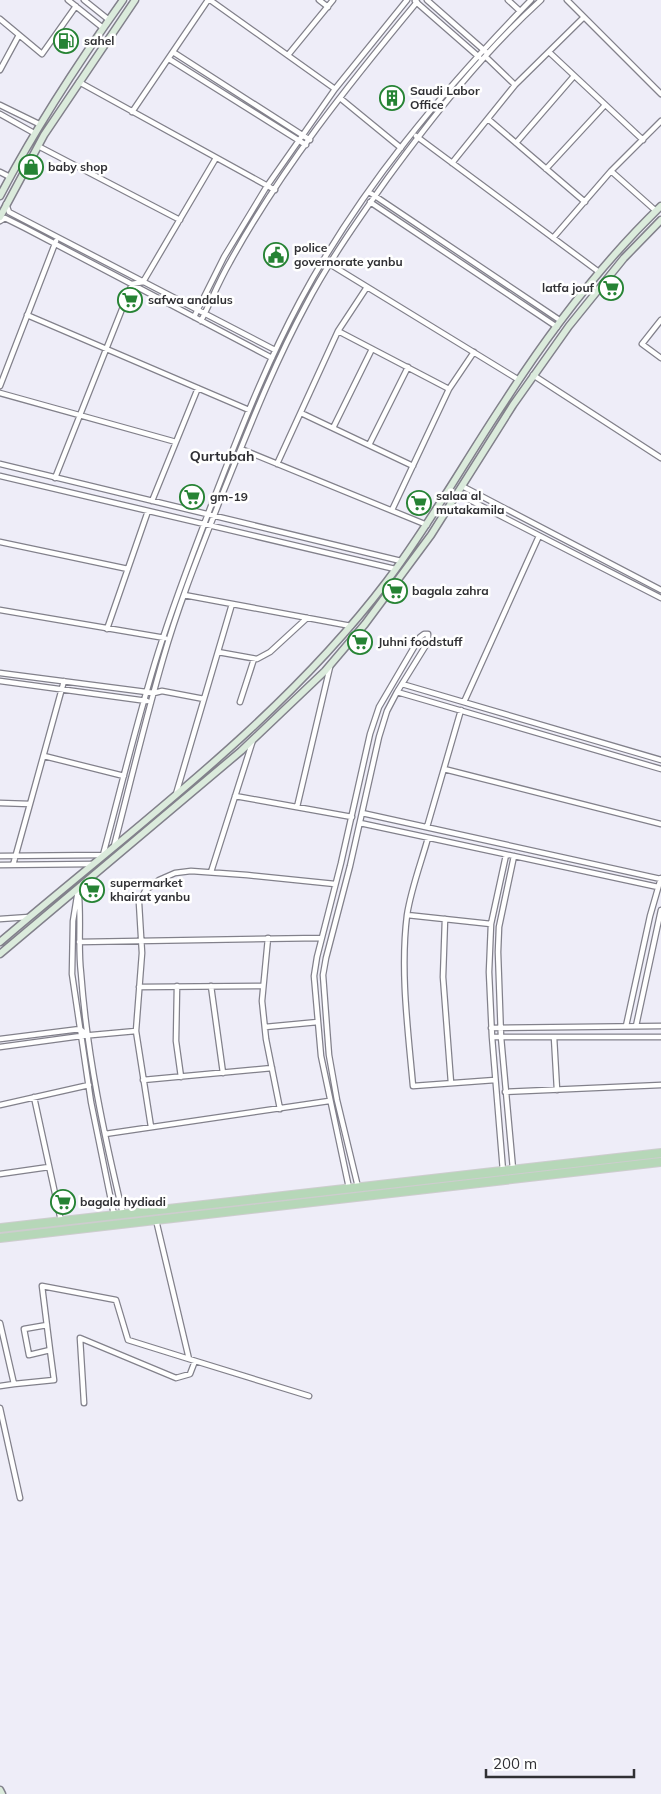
<svg xmlns="http://www.w3.org/2000/svg" width="661" height="1794" viewBox="0 0 661 1794" font-family="Mulish,sans-serif">
  <style>
    .lines { fill: none; stroke-linecap: round; stroke-linejoin: round }
    .street-casing { stroke: #82818b; stroke-width: 7 }
    .secondary-casing { stroke: #82818b; stroke-width: 9 }
    .primary-casing { stroke: #cdcdce; stroke-width: 10 }
    .street { stroke: #fff; stroke-width: 4.5 }
    .secondary { stroke: #dbebdc; stroke-width: 6 }
    .primary { stroke: #b6d7b8; stroke-width: 8 }
    .labels { text-anchor: middle; stroke-width: 5; stroke-linejoin: round; paint-order: stroke }
    .poi-label { font-size: 12px; font-weight: bold; fill: #303034; stroke: #fff; text-anchor: start }
    .neighbourhood-label { font-size: 14px; font-weight: bold; fill: #303034; stroke: #fff }
  </style>
  <rect width="100%" height="100%" fill="#eeedf8"/>
  <g class="lines">
    <defs>
      <path id="street" d="M68,0L103,28
        M84,0L109,20
        M210,0L335,89
        M319,0L328,7
        M427,0L486,52
        M508,0L520,11
        M567,0L661,94
        M415,1L479,57
        M0,19L42,54L76,6
        M173,52L310,140
        M549,52L643,140
        M288,55L333,0
        M486,57L515,85
        M169,59L306,145
        M0,70L19,35
        M79,82L275,190
        M340,98L401,148
        M0,105L39,124
        M132,112L208,0
        M0,114L34,133
        M488,119L585,202
        M416,136L599,272
        M516,143L574,76
        M38,146L180,220
        M452,163L515,85L584,17
        M546,169L605,105
        M611,171L656,211
        M0,172L10,177
        M369,192L561,321
        M370,202L557,327
        M6,204L9,212L275,350
        M0,221L5,218L25,228L272,358
        M553,238L611,171L661,121
        M328,263L519,380
        M27,315L249,410
        M194,317L224,257L267,186L335,89L407,0
        M661,320L642,344L661,358
        M201,321C211,301 219,281 230,262C281,169 349,84 417,2
        M338,331L449,389
        M533,375L661,458
        M0,386L56,241
        M0,393L176,442
        M301,413L413,466
        M333,428L372,349
        M369,445L408,367
        M241,449L427,525
        M0,464L401,561
        M277,464L338,331L367,287
        M0,476L395,569
        M55,478L132,284L143,282L216,158
        M462,486L661,590
        M458,494L661,598
        M152,501L198,388
        M392,510L449,389L474,352
        M0,542L128,569
        M184,595L351,626
        M0,610L165,638
        M107,629L148,511
        M218,652L257,659L270,652L307,618
        M0,673L154,693L162,691L204,699
        M0,681L147,701
        M402,684L661,760
        M397,692L661,769
        M240,702L254,659
        M464,702L539,536
        M44,756L124,776
        M444,769L661,824
        M176,794L232,604
        M235,796L352,817
        M0,803L30,804L64,681
        M297,807L330,667
        M362,813L661,879
        M360,823L658,887
        M427,827L461,710
        M428,838C421,863 411,889 407,915C400,971 408,1030 413,1086L495,1080
        M114,846C130,784 145,721 163,659C179,603 201,549 222,495C248,431 273,366 306,305C329,261 358,220 387,179C433,116 483,53 541,0
        M0,856L103,855C121,788 137,720 158,653C177,593 200,534 223,475C246,416 270,357 300,301C360,189 443,90 531,0
        M0,865L92,864
        M13,865L30,804
        M211,872L253,740
        M78,890L73,921L72,974L91,1102L114,1215
        M79,897C81,923 78,948 81,973C87,1055 104,1135 123,1214
        M407,915L491,924
        M0,919L29,917
        M445,919L443,977L451,1083
        M268,938L262,1001L266,1039L280,1109
        M79,942L321,938
        M177,986L176,1041L181,1077
        M211,986L223,1073
        M139,987L263,986
        M626,1026L650,916L661,878
        M636,1026L661,910
        M265,1027L318,1022
        M491,1028L661,1026
        M492,1037H661
        M554,1037L557,1090
        M0,1039L80,1029L88,1036
        M0,1047L81,1036L136,1031
        M143,1080L272,1068
        M505,1092L661,1085
        M34,1097L61,1221
        M0,1105L89,1085
        M151,1127L136,1031L142,953L139,903L145,891L159,880L175,873L191,871L247,875L335,884
        M105,1134L329,1101
        M513,1169L501,1037L498,952L499,927L514,856
        M503,1171L492,1037L489,972L491,924L506,855
        M0,1174L49,1167
        M349,1188L321,1056L314,976L317,957L341,863L370,734L379,707L420,637L424,634H428V642L397,692L387,711L379,737L350,866L326,958L323,975L329,1055L337,1100L358,1187
        M156,1220L189,1359L309,1396
        M0,1323L14,1384L0,1386
        M47,1325L24,1329L29,1355L50,1350L42,1286L116,1300L128,1340L189,1359
        M14,1384L54,1380L50,1350
        M84,1403L80,1338L176,1378L190,1374L195,1361
        M0,1408L20,1498"/>
      <path id="secondary" d="M0,196C36,127 78,63 123,0
        M0,217L44,135L135,0
        M0,942C133,828 281,721 387,581C430,524 465,461 505,401C550,331 601,264 661,206
        M0,954L241,751L325,671L365,624L431,535L513,405L569,326L624,258L661,220
        M0,1790L2,1794"/>
      <path id="primary" d="M0,1228L661,1153
        M0,1238L661,1162"/>
    </defs>
    <use href="#street" class="street-casing"/>
    <use href="#secondary" class="secondary-casing"/>
    <use href="#primary" class="primary-casing"/>
    <use href="#street" class="street"/>
    <use href="#secondary" class="secondary"/>
    <use href="#primary" class="primary"/>
  </g>
  <defs>
    <symbol id="fuel-ring" viewBox="-11 -11 22 22"><circle r="9.5" fill="#fff" stroke="#268334" stroke-width="1.5"/><path d="M-5.5-6h7V0h2V4h1.3V-2.5L3-4.5l.8-.8L6-3V5H2.5V1h-1V6h-7ZM-4.2-4.7v3.2H.2V-4.7Z" fill="#268334"/></symbol>
    <symbol id="building-ring" viewBox="-11 -11 22 22"><circle r="9.5" fill="#fff" stroke="#268334" stroke-width="1.5"/><path d="M-4-6H4V6H1V3H-1V6H-4ZM-2.5-4.3h1.7v1.8h-1.7ZM.8-4.3h1.7v1.8H.8ZM-2.5-1h1.7V.8h-1.7ZM.8-1h1.7V.8H.8Z" fill="#268334"/></symbol>
    <symbol id="shop-ring" viewBox="-11 -11 22 22"><circle r="9.5" fill="#fff" stroke="#268334" stroke-width="1.5"/><path d="M-5-2.5h2.3a2.7 3.5 0 0 1 5.4 0H5L5.5 6h-11ZM-1.5-2.5h3a1.5 2.3 0 0 0-3 0Z" fill="#268334"/></symbol>
    <symbol id="civic-ring" viewBox="-11 -11 22 22"><circle r="9.5" fill="#fff" stroke="#268334" stroke-width="1.5"/><path d="M-.6-6.5H3V-4.5H.6V-3L4-1V1h2V6H-6V1h2V-1L-.6-3ZM-1.2 2.5V6h2.4V2.5Z" fill="#268334"/></symbol>
    <symbol id="supermarket-ring" viewBox="-11 -11 22 22"><circle r="9.5" fill="#fff" stroke="#268334" stroke-width="1.5"/><path d="M-6-5.5h2.5l.6 2H6L4.5 2H-2.5L-4.4-4H-6ZM-1.5 3.2a1.3 1.3 0 1 0 .1 0ZM3 3.2a1.3 1.3 0 1 0 .1 0Z" fill="#268334"/></symbol>
  </defs>
  <g fill-rule="evenodd">
    <use href="#fuel-ring" x="52" y="27" width="28" height="28"/>
    <use href="#building-ring" x="378" y="84" width="28" height="28"/>
    <use href="#shop-ring" x="17" y="153" width="28" height="28"/>
    <use href="#civic-ring" x="262" y="241" width="28" height="28"/>
    <use href="#supermarket-ring" x="597" y="274" width="28" height="28"/>
    <use href="#supermarket-ring" x="116" y="286" width="28" height="28"/>
    <use href="#supermarket-ring" x="178" y="483" width="28" height="28"/>
    <use href="#supermarket-ring" x="405" y="489" width="28" height="28"/>
    <use href="#supermarket-ring" x="381" y="577" width="28" height="28"/>
    <use href="#supermarket-ring" x="346" y="628" width="28" height="28"/>
    <use href="#supermarket-ring" x="78" y="876" width="28" height="28"/>
    <use href="#supermarket-ring" x="49" y="1188" width="28" height="28"/>
  </g>
  <g class="labels">
    <g class="poi-label">
      <text x="84" y="45">sahel</text>
      <text x="410" y="95">Saudi Labor<tspan x="410" dy="14">Office</tspan></text>
      <text x="48" y="171">baby shop</text>
      <text x="294" y="252">police<tspan x="294" dy="14">governorate yanbu</tspan></text>
      <text x="594" y="292" text-anchor="end">latfa jouf</text>
      <text x="148" y="304">safwa andalus</text>
      <text x="436" y="500">salaa al<tspan x="436" dy="14">mutakamila</tspan></text>
      <text x="210" y="501">gm-19</text>
      <text x="412" y="595">bagala zahra</text>
      <text x="378" y="646">Juhni foodstuff</text>
      <text x="110" y="887">supermarket<tspan x="110" dy="14">khairat yanbu</tspan></text>
      <text x="80" y="1206">bagala hydiadi</text>
    </g>
    <g class="neighbourhood-label">
      <text x="222" y="461">Qurtubah</text>
    </g>
  </g>
  <path d="M486 1769v8h148v-8" fill="none" stroke="#303034" stroke-width="2.5"/>
  <text x="493" y="1769" font-size="15" fill="#303034" stroke="#ffffff" stroke-width="4" paint-order="stroke">200 m</text>
</svg>
